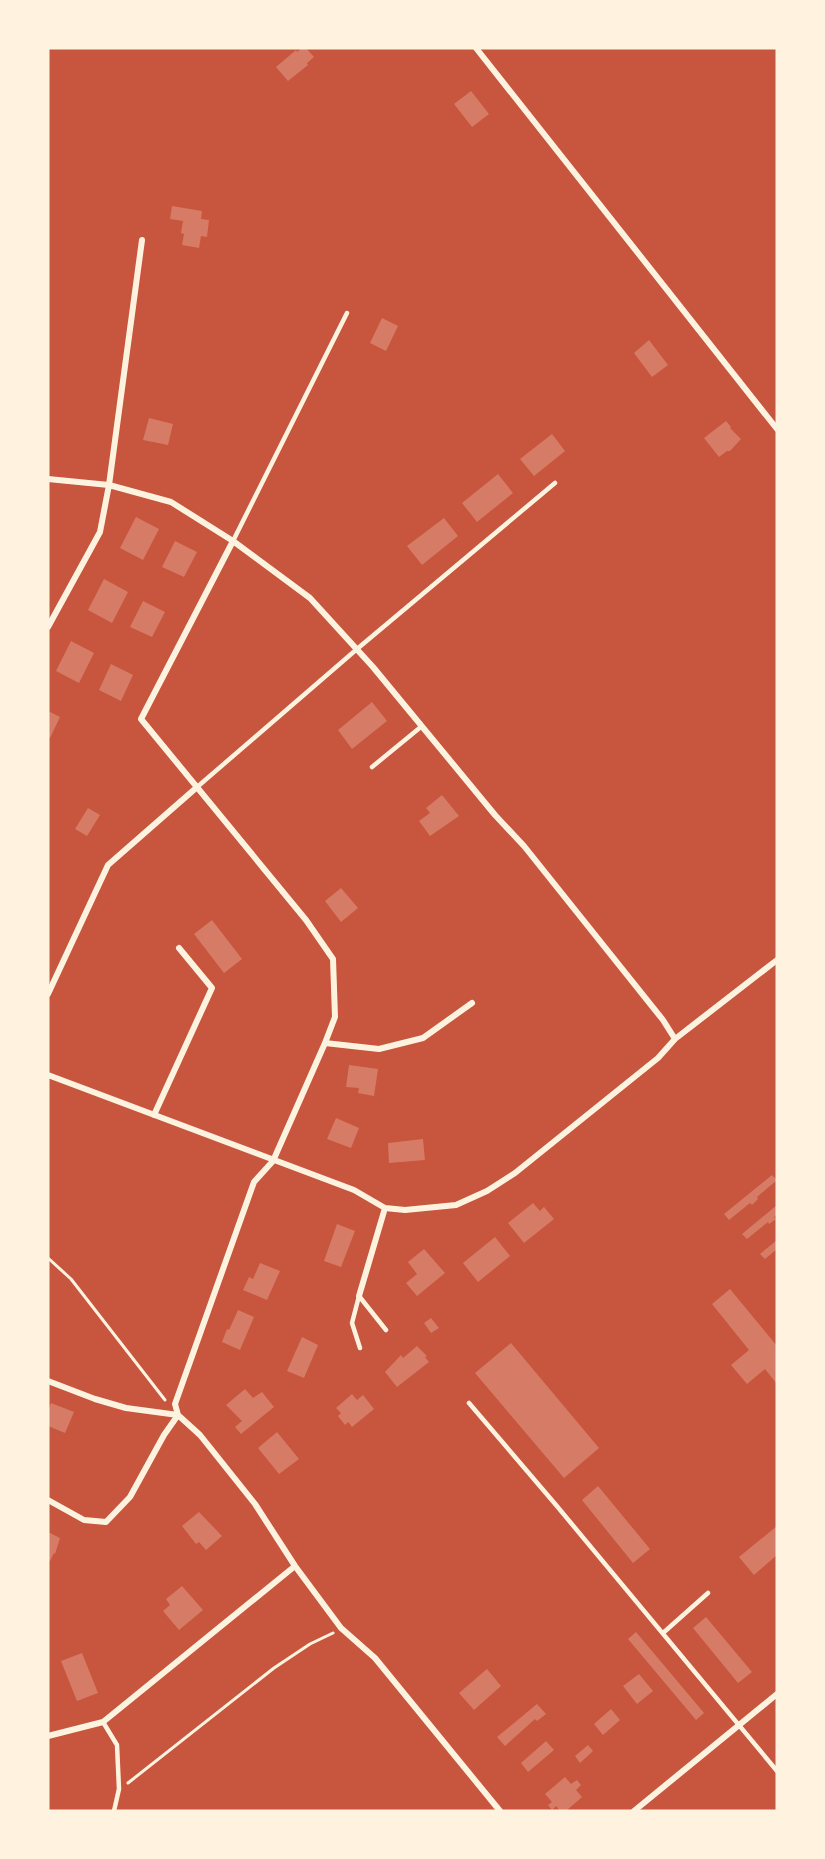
<svg xmlns="http://www.w3.org/2000/svg" width="825" height="1859" viewBox="0 0 825 1859" font-family="'Asap Condensed',sans-serif">
  <style>
    .building { fill: #d67c66 }
    .lines { fill: none; stroke-linecap: round; stroke-linejoin: round }
    .path { stroke: #fff3e0; stroke-width: 3 }
    .service { stroke: #fff3e0; stroke-width: 4.5 }
    .minor { stroke: #fff3e0; stroke-width: 6 }
  </style>
  <rect width="100%" height="100%" fill="#c8553d"/>
  <path class="building" d="M302,48H306L314,57L307,63L308,65L288,81L276,67L296,50L297,52Z
    M471,91L489,114L472,127L454,104Z
    M172,206L202,211L201,219L209,220L207,237L201,236L199,248L182,245L184,234L181,233L183,221L170,219Z
    M382,318L398,326L386,351L370,343Z
    M649,340L668,365L652,377L634,353Z
    M149,418L173,424L168,445L143,440Z
    M726,421L731,427L730,428L741,439L730,451H727L719,457L704,438Z
    M552,434L565,451L534,476L520,459Z
    M498,474L513,493L477,522L462,503Z
    M136,517L159,529L143,560L120,548Z
    M444,518L458,536L422,565L407,546Z
    M175,541L197,552L184,577L162,567Z
    M104,579L128,592L112,623L88,610Z
    M143,601L165,612L152,637L130,627Z
    M71,641L94,653L79,683L56,671Z
    M111,664L133,675L121,701L99,690Z
    M372,702L387,721L352,749L338,730Z
    M48,711L60,717L50,738L48,737Z
    M442,795L459,816L430,836L419,821L430,813L426,808Z
    M88,808L100,815L87,836L75,829Z
    M341,888L358,908L341,922L325,901Z
    M212,920L242,959L224,973L194,934Z
    M349,1065L378,1069L374,1096L358,1093L359,1088L346,1087Z
    M336,1118L359,1128L351,1148L327,1139Z
    M423,1139L425,1160L389,1163L388,1143Z
    M772,1175L777,1180L757,1197L758,1199L752,1205L750,1203L729,1220L724,1214Z
    M533,1203L540,1211L544,1207L554,1219L524,1243L508,1223Z
    M777,1205V1215L774,1217L776,1219L769,1224L768,1222L747,1239L742,1234Z
    M337,1224L355,1231L341,1267L324,1261Z
    M495,1237L510,1256L478,1282L463,1263Z
    M777,1240V1249L765,1259L760,1254Z
    M424,1249L445,1273L417,1296L406,1283L417,1274L408,1262Z
    M260,1263L280,1271L267,1300L243,1290L249,1277L253,1279Z
    M730,1289L777,1346V1384L765,1369L747,1384L731,1365L749,1350L712,1304Z
    M238,1310L254,1317L240,1350L222,1342L227,1329L229,1330Z
    M431,1318L439,1328L431,1333L424,1323Z
    M302,1337L318,1345L304,1378L287,1371Z
    M511,1343L599,1448L564,1478L475,1373Z
    M417,1346L427,1356L425,1357L429,1362L397,1387L385,1372L401,1355L403,1358Z
    M245,1389L253,1398L262,1392L274,1407L241,1434L235,1427L242,1421L226,1405Z
    M352,1394L357,1400L363,1395L374,1409L352,1427L348,1422L345,1425L338,1416L341,1413L336,1408Z
    M51,1403L74,1412L65,1433L48,1426V1411Z
    M277,1432L299,1459L279,1474L258,1448Z
    M598,1486L650,1549L633,1563L582,1500Z
    M199,1512L222,1536L206,1550L199,1542L196,1544L182,1526Z
    M777,1526V1555L754,1575L739,1557Z
    M48,1532L60,1538L55,1554L54,1553L50,1561L48,1560Z
    M182,1586L203,1610L179,1630L163,1611L170,1605L166,1599Z
    M706,1617L752,1672L738,1683L693,1628Z
    M636,1632L704,1713L696,1720L628,1639Z
    M82,1653L98,1693L77,1701L61,1661Z
    M487,1669L501,1686L474,1710L459,1693Z
    M639,1674L653,1691L637,1704L623,1686Z
    M537,1704L546,1714L537,1721L535,1719L505,1746L497,1737Z
    M611,1709L620,1720L603,1735L594,1724Z
    M546,1741L554,1750L528,1772L521,1763Z
    M588,1745L593,1751L580,1763L575,1756Z
    M565,1777L571,1784L577,1780L581,1785L576,1790L582,1797L566,1811H560L556,1806L552,1810L548,1805L552,1802L545,1794Z"/>
  <g class="lines">
    <path class="path" d="M48,1258L71,1279L165,1400
      M128,1783L274,1668L310,1644L333,1633"/>
    <path class="service" d="M233,541L347,313
      M372,767L422,726
      M196,788L357,649L555,483
      M360,1348L352,1323L359,1296L386,1330
      M469,1403L556,1505L777,1771
      M663,1633L708,1593
      M103,1722L117,1745L119,1789L114,1811"/>
    <path class="minor" d="M476,48L777,429
      M48,479L109,485L171,502L233,541L310,598L373,667L495,815L524,846L663,1020L675,1039
      M48,627L100,532L109,485L142,240
      M48,994L108,865L196,788
      M325,1043L379,1049L423,1038L472,1003
      M48,1075L354,1190L385,1208L405,1210L456,1205L487,1191L515,1173L658,1058L675,1039L777,960
      M154,1115L212,988L179,948
      M359,1296L385,1208
      M48,1381L95,1399L126,1408L178,1415L200,1435L255,1504L295,1566L341,1628L375,1658L500,1811
      M178,1415L175,1404L254,1182L273,1161L325,1043L335,1017L333,959L306,920L141,719L233,541
      M48,1500L84,1520L106,1522L130,1497L164,1435L178,1415
      M48,1736L103,1722L295,1566
      M634,1811L777,1694"/>
  </g>
  <rect width="825" height="1859" fill="none" stroke="#fff3e0" stroke-width="99"/>
</svg>
